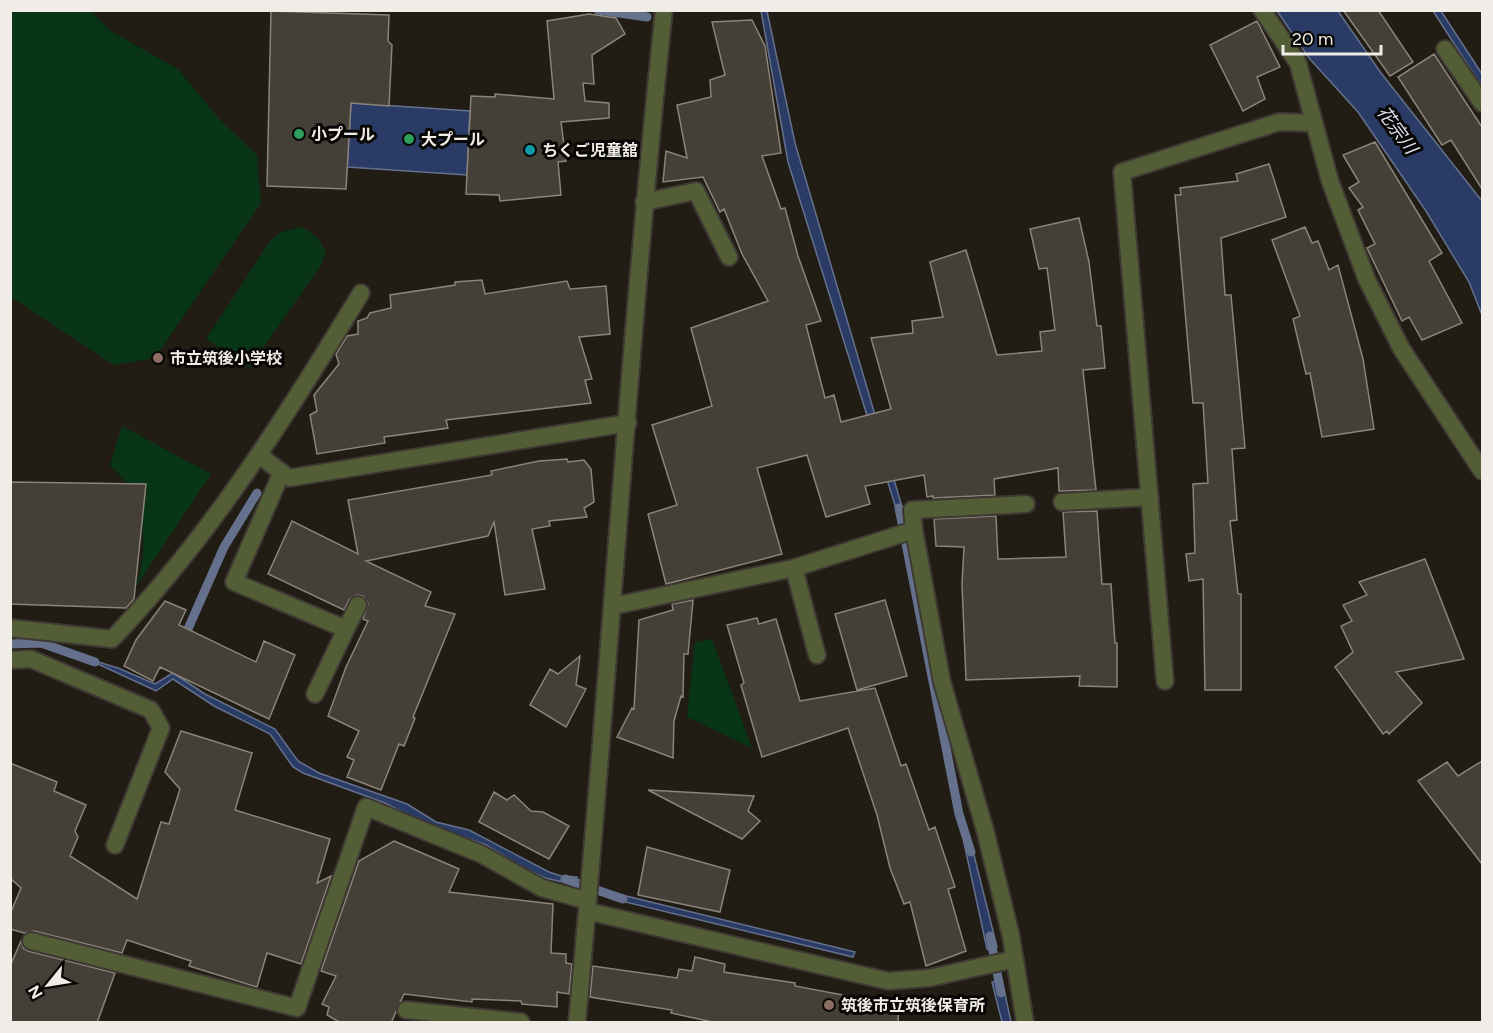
<svg xmlns="http://www.w3.org/2000/svg" width="1493" height="1033" viewBox="0 0 1493 1033" font-family="Figtree,'Noto Sans JP',sans-serif">
  <style>
    .green { fill: #083515 }
    .water { fill: #2a3c65; stroke: #65718c; stroke-width: 1.5 }
    .lines { fill: none; stroke-linecap: round; stroke-linejoin: round }
    .stream { stroke: #65718c; stroke-width: 9 }
    .building { fill: #443f37; stroke: #8a847b; stroke-width: 1.5 }
    .minor-casing { stroke: #3e3932; stroke-width: 20 }
    .minor { stroke: #545e36; stroke-width: 16 }
    .leisure-dot { fill: #2e9e5b; stroke: #090705; stroke-width: 2 }
    .culture-dot { fill: #0f9aa8; stroke: #090705; stroke-width: 2 }
    .education-dot { fill: #8d6e63; stroke: #090705; stroke-width: 2 }
    .labels { text-anchor: middle; stroke-width: 6; stroke-linejoin: round; paint-order: stroke }
    .poi-label { font-size: 16px; font-weight: bold; fill: #f0ede8; stroke: #090705; text-anchor: start }
    .water-label { font-size: 18px; font-style: italic; fill: #dbe2f1; stroke: #090705 }
  </style>
  <rect width="100%" height="100%" fill="#211c14"/>
  <path class="green" d="M10,11H91L109,30L178,69L220,120L257,155L261,203L155,358L114,365L11,297Z
    M302,227L317,237L326,252L322,264L249,368L206,339L270,241L281,232Z
    M122,426L211,474L135,588C147,555 147,518 129,487C125,479 116,472 110,465Z
    M712,639L752,748L687,717L695,642Z"/>
  <path class="water" d="M761,11H767L795,143L905,517L899,518L788,162Z
    M1277,11H1338L1381,73L1482,201V315L1469,282L1426,211L1358,112L1309,58Z
    M1433,11H1441L1482,74V87Z
    M351,103L470,111L467,175L347,167Z
    M85,658L118,668L155,684L173,673L205,694L275,729L298,761L319,773L407,804L436,822L469,830L549,872L561,876L577,877V885L545,878L518,865L486,845L423,823L385,803L303,773L293,767L270,734L214,706L173,679L156,691Z
    M964,843H971L997,947L987,949Z
    M614,893L855,952L853,957L613,899Z
    M1002,980L1011,1022H1002L992,982Z"/>
  <g class="lines">
    <path class="stream" d="M598,10L647,17
      M899,508L959,814L971,852
      M184,638L224,547L257,493
      M10,644L41,643L95,662
      M565,879L623,899
      M990,936L1001,993"/>
  </g>
  <path class="building" d="M1343,10H1378L1413,62L1390,76Z
    M271,11L389,15L388,41L392,45L389,106L351,103L346,189L267,186Z
    M589,14L616,18L625,34L592,55L594,84L583,83L585,101L609,103V118L561,122L566,161L558,162L561,195L500,201L499,195L466,194L471,96L495,97V94L554,99L547,21Z
    M752,20L765,46L781,153L762,156L781,209L785,208L798,256L821,321L806,325L825,398L834,395L841,422L891,409L871,338L913,333L912,321L943,317L930,262L966,250L997,355L1042,351L1040,332L1055,330L1047,268L1039,269L1030,229L1079,218L1089,262L1097,326H1101L1105,368L1083,370L1096,490L1059,491L1058,468L994,479L995,495L933,498V496L927,497L924,475L865,486L870,504L826,517L807,455L757,468L782,554L666,584L648,514L677,505L652,425L712,406L691,328L768,301L742,254L724,209L720,212L703,177L663,182L666,151L687,158L677,105L711,97L710,80L725,75L712,22Z
    M1257,21L1280,67L1257,77L1265,99L1243,111L1210,45Z
    M1434,54L1482,127V189L1451,140L1442,145L1398,77Z
    M1375,142L1442,253L1429,261L1462,323L1422,340L1409,317L1402,321L1367,248L1375,244L1358,210L1363,207L1349,188L1359,182L1343,155Z
    M1269,164L1286,217L1221,238L1225,295H1231L1245,448L1232,449L1237,520L1230,521L1238,594H1241V690H1205L1203,579L1189,581L1186,554L1195,553L1193,484L1208,483L1203,403H1193L1175,195H1181L1180,188L1238,181L1236,174Z
    M1305,227L1312,243L1318,241L1329,270L1338,265L1363,359L1374,429L1322,437L1310,373L1306,374L1293,319L1300,316L1272,240Z
    M482,280L485,294L567,281L570,289L606,286L610,334L579,337L592,379L585,380L591,403L446,420L448,428L384,437L385,443L317,454L310,415L317,411L314,395L339,364L336,354L347,336L358,334V321L367,318L370,313L391,308L390,295L455,285V282Z
    M567,459L568,462L584,460L591,469L594,502L584,508L587,517L549,521L550,526L532,529L545,589L505,595L494,522L488,536L366,561L431,592L425,606L455,614L413,717L415,718L404,746L399,744L381,790L347,777L354,760L347,757L359,731L328,716L346,667L368,621L363,619L368,604L363,596L357,595L349,600L344,610L268,574L292,521L358,554L348,500L492,475L491,471L539,461Z
    M10,482L146,484L134,599L126,608L10,604Z
    M1097,511L1102,584H1111L1115,643H1117V687L1079,686L1080,676L966,680L962,584L964,547L936,546L934,519L996,516L998,559L1066,557L1063,512Z
    M1425,559L1464,659L1396,672L1422,703L1389,734L1387,731L1383,734L1335,667L1353,652L1341,626L1352,621L1343,605L1367,595L1359,582Z
    M693,600L688,654H684L683,697L681,696L674,721L673,758L617,737L632,708L634,709L639,620L673,610L672,604Z
    M885,600L907,676L857,690L835,614Z
    M165,601L186,610L179,625L256,662L264,641L295,655L269,719L160,667L153,681L124,666L136,640Z
    M757,618L759,624L776,619L800,701L875,688L901,766L906,764L929,830L935,827L955,887L948,889L966,951L926,966L910,902L904,904L890,868L877,815L848,728L762,757L741,685L744,683L727,625Z
    M580,656L576,685L586,689L566,727L530,705L550,669L558,674Z
    M181,731L252,753L235,810L330,839L317,883L331,876L301,964L267,953L257,987L189,966L191,961L127,940L122,953L34,931L24,933L10,929V914L21,888L10,878V763L57,782L54,791L86,805L75,831L78,837L70,856L137,899L161,822L169,824L180,789L165,772Z
    M1482,761V864L1418,781L1447,762L1458,776Z
    M648,790L754,796L748,811L760,821L742,839Z
    M494,792L507,800L514,795L531,811L543,812L569,826L549,859L479,822Z
    M394,841L459,869L449,892L553,904L551,953L566,954V963L572,964L569,994L557,992V1007L522,1004L521,1001L472,999V1002L404,994L391,1023H341L327,1015L329,1007L322,1004L336,976L321,971L359,861Z
    M647,847L730,870L720,912L638,895Z
    M21,941L23,948L28,951L115,973L97,1023H10V966Z
    M695,957L725,964L724,972L795,983V986L848,996L842,998L899,1003L898,1023H717L671,1013L672,1010L590,997L593,966L677,978L679,969L692,971Z"/>
  <g class="lines">
    <defs>
      <path id="minor" d="M1262,10L1298,63L1330,181L1367,280L1401,348L1482,471
        M1445,49L1482,103
        M644,202L696,191L729,257
        M259,455L289,478L628,423
        M282,472L234,582L346,629L315,694
        M1062,502L1150,497
        M914,530L912,510L1026,504
        M794,568L817,655
        M613,606L794,568L914,530L942,682L985,830L1011,936L1025,1022
        M10,628L112,639C210,537 288,414 361,293
        M346,629L358,605
        M10,660L31,659L151,710L161,728L115,845
        M1165,681L1122,172L1279,122L1314,123
        M587,911L888,981L929,978L1015,959
        M31,941L297,1008L366,807L481,854L542,888L588,901
        M406,1010L521,1022
        M577,1022C609,685 628,347 664,10"/>
    </defs>
    <use href="#minor" class="minor-casing"/>
    <use href="#minor" class="minor"/>
  </g>
  <g class="leisure-dot">
    <circle cx="299" cy="134" r="6"/>
    <circle cx="409" cy="139" r="6"/>
  </g>
  <circle class="culture-dot" cx="530" cy="150" r="6"/>
  <g class="education-dot">
    <circle cx="158" cy="358" r="6"/>
    <circle cx="829" cy="1005" r="6"/>
  </g>
  <g class="labels">
    <g class="poi-label">
      <text x="311" y="140">小プール</text>
      <text x="421" y="145">大プール</text>
      <text x="542" y="156">ちくご児童舘</text>
      <text x="170" y="364">市立筑後小学校</text>
      <text x="841" y="1011">筑後市立筑後保育所</text>
    </g>
    <g class="water-label">
      <text transform="translate(1397 130) rotate(54)" y="6">花宗川</text>
    </g>
  </g>
  <rect width="1493" height="1033" fill="none" stroke="#f0ede8" stroke-width="24"/>
  <g transform="translate(48 985) rotate(240)" stroke="#090705" stroke-width="4.5" paint-order="stroke">
  <path d="M0-4.5L10 22L0 15L-10 22Z" fill="#f0ede8"/>
  <text y="-9" font-size="16" font-weight="bold" text-anchor="middle" fill="#f0ede8">N</text>
  </g>
  <path d="M1283 45v9h98v-9" fill="none" stroke="#f0ede8" stroke-width="3"/>
  <text x="1292" y="45" font-size="18" fill="#f0ede8" stroke="#090705" stroke-width="4.5" paint-order="stroke">20 m</text>
</svg>
